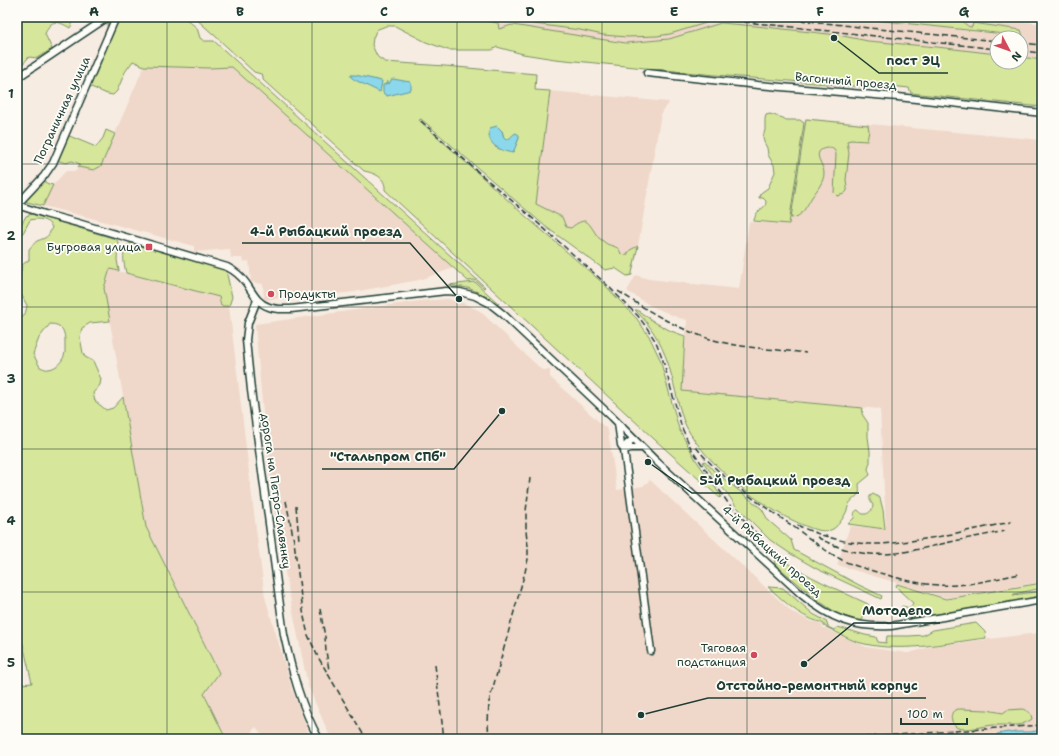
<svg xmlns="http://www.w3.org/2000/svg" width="1059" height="756" viewBox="0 0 1059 756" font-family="'Shantell Sans',sans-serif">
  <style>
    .built { fill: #efd8c9 }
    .green { fill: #d6e69a; stroke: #7a9267; fill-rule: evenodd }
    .water { fill: #8bd7eb; stroke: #6099a2 }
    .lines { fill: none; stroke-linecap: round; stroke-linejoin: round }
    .minor-casing { stroke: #1f3d34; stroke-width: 9 }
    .minor { stroke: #fdfcf7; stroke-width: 6 }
    .rail { stroke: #1f3d34; stroke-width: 1.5; stroke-dasharray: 6 3; stroke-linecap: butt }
    .grid { fill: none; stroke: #1f3d34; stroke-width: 1; stroke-opacity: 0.55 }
    .poi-dot { fill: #d1495b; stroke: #fdfcf7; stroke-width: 1.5 }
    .labels { text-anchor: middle; stroke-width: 3.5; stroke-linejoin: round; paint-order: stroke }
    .street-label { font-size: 12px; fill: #1f3d34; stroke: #fdfcf7 }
    .poi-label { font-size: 12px; fill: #1f3d34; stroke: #fdfcf7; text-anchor: end }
    .leader { fill: none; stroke: #1f3d34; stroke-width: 1.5 }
    .callout-dot { fill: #1f3d34; stroke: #fdfcf7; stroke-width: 1.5 }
    .callout-label { font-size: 13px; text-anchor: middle; font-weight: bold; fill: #1f3d34; stroke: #fdfcf7; stroke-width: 3.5; stroke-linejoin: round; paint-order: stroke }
    .neatline { fill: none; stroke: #1f3d34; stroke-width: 1.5 }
    .grid-label { font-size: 13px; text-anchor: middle; font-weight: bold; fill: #1f3d34 }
  </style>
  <rect width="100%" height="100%" fill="#f7ece2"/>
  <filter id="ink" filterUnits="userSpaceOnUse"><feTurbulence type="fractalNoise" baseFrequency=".025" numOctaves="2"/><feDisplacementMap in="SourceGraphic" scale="8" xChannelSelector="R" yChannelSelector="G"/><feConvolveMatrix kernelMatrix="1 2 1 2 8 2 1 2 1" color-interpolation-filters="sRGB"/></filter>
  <g filter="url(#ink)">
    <path class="built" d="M442,17H997L1042,24V60L1021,57V38H997V54L937,47L868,41L828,34L756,26L721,23L669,39L626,43L599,39L510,33Z
      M144,66L210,68L232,67L454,268L419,280L354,292L311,297L310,294L264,300L263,284L251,282L249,261L243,262L242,258H231L230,249L194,252V246L87,217L43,206L53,185L66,171H76L78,167L94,169L101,166Z
      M550,91L669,102L668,105L666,107L663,109L661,114L638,246L630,250L627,255L621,254L617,247L605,243L596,235L588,223L571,228L566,227L562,217L535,204Z
      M805,118L1042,140V582L947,598L837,565L850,526L886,529L880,409L682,391L687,320L679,318L651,306L627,291L636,275L649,279L739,289L749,222L789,224Z
      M110,269L219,297L221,306H229L256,529L265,597L293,692L311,739H265L256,727L245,739H226L204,694L219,673L146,527L104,288Z
      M448,299L466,304L480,311L542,370H550V377L608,430L617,490L643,486L650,480L792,612L813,622H817L823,625L822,627L866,647L906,653H909L933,646L1038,633L1042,621V739H331L308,686L278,538L262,403L255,324L420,301Z"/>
    <path class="green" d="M18,17H76L70,28C58,21 51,18 45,34L52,49L37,58L29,57L21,66L17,68Z
      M112,17H184L197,28L200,38L204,41H214L485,287L484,288L475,280L468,281L232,67L210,68L144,66L133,61L125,72L117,91L113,95L107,94L89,86L108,43L107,22Z
      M194,17H465L498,23L499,29C504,28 509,25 513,25L599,39L626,43L669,39L721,23L756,26L838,35L868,41L937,47L997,54V62H1021V57L1042,60V107L911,93L909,88L890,86L888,89L715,75L555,59L523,54L497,47L492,50H448L426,42L395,26H386L378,29L376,31L373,38L372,45L377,56L379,58L385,62L445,66L536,74L535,90L550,91L536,204L562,217L566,227L571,228C574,225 580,221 585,221C590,222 595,234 599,238C602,240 604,242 607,244C614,247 619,246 621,254L627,255L630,250L638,246L632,273V275L627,276L615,268L605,270L546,227L421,119L419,120L420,121L522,213L604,284L637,319L649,336L660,359L679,429L696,460L721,496L720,498L654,439L385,190C386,177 374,173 364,171L263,80V76L261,74L254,72L214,35ZM502,131L504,138L506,141L509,139L519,138L516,145L505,151L495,147Z
      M510,17H665L707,21L706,23L670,34L657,36L627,37L603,35L580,30L511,21Z
      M847,17H952L963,20C965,24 967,27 972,27L973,23L1021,30L1023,36Z
      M770,114L783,118L786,120H800L804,123L789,224L754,221V220C755,217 756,213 759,211C763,207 766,207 766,201L763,198H759L760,194L762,192L768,188L775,172L774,165L768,155L767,148L764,142L763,137L765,130V119L766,115Z
      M806,119L868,125L869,131L867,141L851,140L847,141L849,153L846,180L847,187V191L844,194L837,196L834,193L836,154C835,152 835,150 833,149C830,147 821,148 819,152C816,158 824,166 824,173C824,182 817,190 812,197C807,205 802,218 791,218Z
      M106,130L115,134L101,166L94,170L78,167L80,164L72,161L66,163L56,160L67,135L96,147L103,138Z
      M45,176L44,181L48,184L53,185L43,206L23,201Z
      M32,214L116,239L118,242L117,260L119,271L110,269L104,288L110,321L90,323L82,328L80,337L83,353L85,357L93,361L101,379L100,385L93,393L95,401L106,410L113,408L123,397L146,527L219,673L204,694L226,739H17V688L21,684L32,683L17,618V321C25,318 26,312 27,305C17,289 19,283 22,265L29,260V249C32,246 34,243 37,241C47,237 48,238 52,227C47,219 39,218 30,220L23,233L17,239V229L21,225L26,216ZM50,324C63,324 65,332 65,343C65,346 65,349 65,352C64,360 57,368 49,369C46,370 43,368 40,367L33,354L39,338Z
      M131,243L154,250L158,249L226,270L232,297L229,306H221L219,297L126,273C124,263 120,249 131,243Z
      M475,282L499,304L480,293L468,288L448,285Z
      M635,310H637L656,323L671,331L685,336L682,391L863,408L862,414L868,423V437L870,451V462L868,469L870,475L859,484C859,487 860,490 859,493C857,497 851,500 849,504C848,506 848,508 847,510C845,516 838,526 833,529C822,535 803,525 792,520C757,504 696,456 683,419C677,401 674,382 668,363C661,343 651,325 635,310Z
      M705,461L713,470L762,509L768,520L791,540L794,550L859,585L882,596L881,599L817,569L791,554L770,540L736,506L729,496L703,462Z
      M873,494L880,498L883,510L885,529L848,524L854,518C855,515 853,511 858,510C859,511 862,514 863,514C868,515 873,510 873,505C871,502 869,500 870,496Z
      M777,558H779C807,576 838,590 868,604L869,606L862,620L859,621L838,614L816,599L775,564L774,562Z
      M1042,583V588L1014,594L1013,595L1042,591V597L913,618L899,612L902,606L910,608L913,603L901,592L896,586L897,584L946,599Z
      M768,587L783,588L813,614L826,621L828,627L834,630L838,627L865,635L876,637L878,642L886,643L887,636H909L924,635L933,630L976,623L985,632L986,638C944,643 899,654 857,642C846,638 835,631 824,626V624C819,621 814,621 809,618C793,611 781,598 768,587Z
      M961,709L987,710L1003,713L1007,710L1023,709L1029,712L1031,715L1032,719C1028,722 1023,724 1018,725C1009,725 1001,725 993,725C983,726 967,731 958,728C952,726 948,714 955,710C957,709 959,709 961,709Z"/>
    <path class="water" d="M351,75H355L382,81L380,92L355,80L351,77Z
      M393,79L410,82L411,83V90L387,96L383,93V85L386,84L387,81L389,84L391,80Z
      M497,126L502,131L504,138L506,140C511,139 512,134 516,133L519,135V138L513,153C500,151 485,144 490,128Z
      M1042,730V739H998L996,737L997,734L1008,732L1011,733L1015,732H1030Z"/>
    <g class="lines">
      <defs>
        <path id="minor" d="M647,73L758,85L898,97L1042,113
          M17,78L108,17
          M17,205L45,214L78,223L227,267C235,271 241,276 246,283C253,293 257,303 269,307C276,310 283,309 291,309L446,291L460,292L475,296L489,303L503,314L612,417L655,460L802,595C831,619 854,628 891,626L1042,600
          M17,205L44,176L53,163L116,17
          M257,300L248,323L246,340L251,390L284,635C292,671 301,707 319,739
          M618,423L621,445L624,450L631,448H642
          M633,439L627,444L624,450L651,651"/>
      </defs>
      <use href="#minor" class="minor-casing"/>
      <use href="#minor" class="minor"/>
      <path class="rail" d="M699,17L997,49
        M773,17L869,28L997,41
        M1021,43L1042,45
        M1021,51L1042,53
        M421,121L485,178L530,216L604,282L638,316L647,328L656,342L662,357L682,428L691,448L728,503L761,538
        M618,291C654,315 692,338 736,345C759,349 783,350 806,353
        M696,447C722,480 760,503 794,527C809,538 825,551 842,560C852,565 863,568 873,571C894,577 916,584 938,585C965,587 993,579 1020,574
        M286,501L294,541L301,597L304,617L308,635L318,657L366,739
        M296,506L299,540
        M797,525C822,537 852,545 879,544C899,543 918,540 937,537C962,532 986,527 1011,522
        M817,537C837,548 861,556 884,554C906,553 929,547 950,542C968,538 986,535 1005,531
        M320,609L325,637L326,651L329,670
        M435,665L444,739
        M489,739L488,724L489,702L525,572L528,559V546L526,531V511L530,478
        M838,739L1042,725"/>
    </g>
  </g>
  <path class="grid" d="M167,17V739M312,17V739M457,17V739M602,17V739M747,17V739M892,17V739M17,164H1042M17,307H1042M17,449H1042M17,592H1042"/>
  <g class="poi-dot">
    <rect x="145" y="243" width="8" height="8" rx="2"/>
    <circle cx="271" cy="294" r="4"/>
    <circle cx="754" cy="655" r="4"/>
  </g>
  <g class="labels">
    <g class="street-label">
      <text transform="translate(846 81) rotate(5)" y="4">Вагонный проезд</text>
      <text transform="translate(62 110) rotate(-65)" y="4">Пограничная улица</text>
      <text transform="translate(276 491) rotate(82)" y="4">дорога на Петро-Славянку</text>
      <text transform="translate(772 551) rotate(42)" y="4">4-й Рыбацкий проезд</text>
    </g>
    <g class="poi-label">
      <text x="141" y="251">Бугровая улица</text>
      <text x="279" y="298" text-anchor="start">Продукты</text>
      <text x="746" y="652">Тяговая<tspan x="746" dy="14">подстанция</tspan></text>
    </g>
  </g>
  <path class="leader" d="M834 38L879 73H948M459 299L410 243H242M502 411L454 469H322M648 462L692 493H859M804 664L854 623H940M641 715L708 698H926"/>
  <g class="callout-dot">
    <circle cx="834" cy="38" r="4"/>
    <circle cx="459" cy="299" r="4"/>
    <circle cx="502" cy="411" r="4"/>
    <circle cx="648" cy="462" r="4"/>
    <circle cx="804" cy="664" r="4"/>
    <circle cx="641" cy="715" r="4"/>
  </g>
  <g class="callout-label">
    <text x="913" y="65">пост ЭЦ</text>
    <text x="326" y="236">4-й Рыбацкий проезд</text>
    <text x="388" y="461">"Стальпром СПб"</text>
    <text x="775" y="485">5-й Рыбацкий проезд</text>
    <text x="897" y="615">Мотодепо</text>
    <text x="817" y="690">Отстойно-ремонтный корпус</text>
  </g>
  <rect width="1059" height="756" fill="none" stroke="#fdfcf7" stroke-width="44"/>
  <g transform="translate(1009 50) rotate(131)"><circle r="19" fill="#fdfcf7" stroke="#a4b0a9"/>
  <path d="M0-3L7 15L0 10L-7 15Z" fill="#d1495b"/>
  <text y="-6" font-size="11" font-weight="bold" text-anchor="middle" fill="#1f3d34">N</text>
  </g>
  <path d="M901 718v6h66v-6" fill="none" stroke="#1f3d34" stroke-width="2"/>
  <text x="907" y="718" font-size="12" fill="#1f3d34" stroke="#fdfcf7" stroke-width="3" paint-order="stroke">100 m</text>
  <rect x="22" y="22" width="1015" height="712" class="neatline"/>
  <g class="grid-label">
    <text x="94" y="16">A</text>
    <text x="240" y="16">B</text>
    <text x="384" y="16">C</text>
    <text x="530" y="16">D</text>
    <text x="674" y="16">E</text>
    <text x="820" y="16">F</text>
    <text x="964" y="16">G</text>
    <text x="11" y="98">1</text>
    <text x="11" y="240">2</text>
    <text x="11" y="383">3</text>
    <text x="11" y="525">4</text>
    <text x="11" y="667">5</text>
  </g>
</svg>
